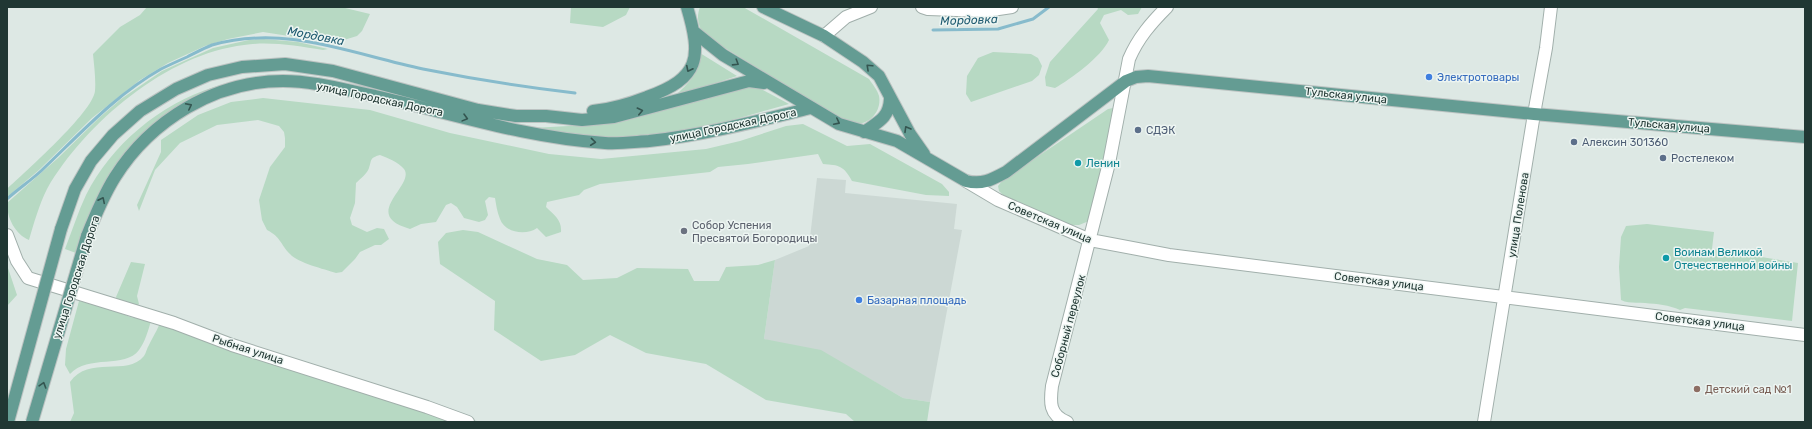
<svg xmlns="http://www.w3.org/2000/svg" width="1812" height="429" viewBox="0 0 1812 429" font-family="Rubik,sans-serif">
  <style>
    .built { fill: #ccd8d4 }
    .green { fill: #b7d9c3 }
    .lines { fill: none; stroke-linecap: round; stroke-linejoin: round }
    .stream { stroke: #87bbcc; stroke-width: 3 }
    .minor-casing { stroke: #a1afab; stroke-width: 14 }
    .major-casing { stroke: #bcc3c2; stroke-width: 14 }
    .minor { stroke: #fff; stroke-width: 12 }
    .major { stroke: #649c93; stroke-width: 12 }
    .major-bridge-casing { stroke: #bcc3c2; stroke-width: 14; stroke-linecap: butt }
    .major-bridge { stroke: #649c93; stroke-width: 12 }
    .oneway { stroke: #345550 }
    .shop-dot { fill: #3f7fe0; stroke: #edf5f2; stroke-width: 1.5 }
    .service-dot { fill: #5c6f8a; stroke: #edf5f2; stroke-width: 1.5 }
    .culture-dot { fill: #0f9aa8; stroke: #edf5f2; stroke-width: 1.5 }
    .worship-dot { fill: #6b7280; stroke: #edf5f2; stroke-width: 1.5 }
    .education-dot { fill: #8d6e63; stroke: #edf5f2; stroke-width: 1.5 }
    .labels { text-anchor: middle; stroke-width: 3; stroke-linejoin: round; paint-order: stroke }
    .shop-label { font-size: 11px; fill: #366cbe; stroke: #edf5f2; text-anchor: start }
    .street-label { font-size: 11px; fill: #203733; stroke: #edf5f2 }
    .service-label { font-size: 11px; fill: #4e5e75; stroke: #edf5f2; text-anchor: start }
    .culture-label { font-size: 11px; fill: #0d838f; stroke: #edf5f2; text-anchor: start }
    .worship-label { font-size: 11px; fill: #5b616d; stroke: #edf5f2; text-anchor: start }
    .education-label { font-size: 11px; fill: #785e54; stroke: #edf5f2; text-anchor: start }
    .water-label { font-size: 12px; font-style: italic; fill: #1e5a6f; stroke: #edf5f2 }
  </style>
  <rect width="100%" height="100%" fill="#dde8e4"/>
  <path class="built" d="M817,178L846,180L845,193L957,204L954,229L962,230L930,402L903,398L863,375L764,339L775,260L809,246Z"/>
  <path class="green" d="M147,7H341L370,14L362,31L357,36L334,43L263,32L228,39L205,46L168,63L140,80L92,118L39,170L7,197V189C25,172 93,112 95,91C96,79 94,65 93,54L120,27L140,15Z
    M571,7H630L626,15L603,27L570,23Z
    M700,7H743L869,79C873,85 877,89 879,96C882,111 869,126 854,123C850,123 845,120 842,119L705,36C698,26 696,18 700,7Z
    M1097,7H1142L1138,14L1128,15L1121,10L1104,15L1100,23L1109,40C1101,57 1071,79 1055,88L1046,86L1045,77L1050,62L1098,9Z
    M264,39L298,42L328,49L323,50C297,46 270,41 244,45C167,54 85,123 47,189C39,205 34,223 29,240C15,234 7,218 7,203L58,158L100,117L121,99L162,71L213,48L249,40Z
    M993,52L1031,54L1038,58L1042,66L1039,75L1032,81L971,102L966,94L967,76L978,58Z
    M700,53L737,76L674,97C689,82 699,75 700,53Z
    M244,83L183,106L153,125L112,169L94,203L76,253L65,249C72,231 78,212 86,195C111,145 160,104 214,87C223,84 234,84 244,83Z
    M747,87L761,89L789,104C737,118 683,137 629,138C596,139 564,133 532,128L605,124L625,121Z
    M263,98L370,110L450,133L549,154L601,159L706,149L740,141L786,126L803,124L847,146L870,144L942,184L949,192V196L926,195L852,181C844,166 839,165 823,164L818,154L748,164L718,167L710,172L600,184L584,190L579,195L547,202L546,207C554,215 562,220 561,232L546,237L537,228C526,236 505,233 500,219C497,212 496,204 495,198L489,197L485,201L488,215L485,220L479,222L464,218L457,207L451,203L446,205L436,222L421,224L410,229C359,215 416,185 404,169C398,162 388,158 380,155C369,158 372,160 369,168C367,174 360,179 356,183L355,203L350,218L352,225L367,232L377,228L384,229L389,239L381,245H375L360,252L355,259L342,272L336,273C324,269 298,263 290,254C280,244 281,237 267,230L262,220L259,200L270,167L285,147V138L284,132L279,126L258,120L217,125L180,143L155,170L139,211L137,205L161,152V140L198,115L231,102Z
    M1113,108L1116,110V115L1089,221L1079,225H1071L1003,195L999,191L998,186L1003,180L1108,109Z
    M1647,224L1714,232L1712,249L1798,263L1792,321L1685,308L1680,310C1669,305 1657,304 1645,303C1636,302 1628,304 1621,300L1619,267L1621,237L1626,226Z
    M463,230L478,232L537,259L567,265L583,280L617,278L637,268L688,269L694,281H719L726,267L758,265L775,260L764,339L821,350L903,398L930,402L927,422H855L846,414L766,400L706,364L646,353L610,335L575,355L541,361L494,330L495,301L440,264L438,242L446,233Z
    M131,262L145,264L137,296L139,304L134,309L118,302L116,297Z
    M7,265L17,295L7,306Z
    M79,301L108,307L130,317L151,321C148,331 145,342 139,350C125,369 88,354 70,374L65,365L66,349Z
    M163,316L233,343L480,422H70L74,413L70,382C89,355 127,377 144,356C146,353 147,348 149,345C154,335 159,327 163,316Z"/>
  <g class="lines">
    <path class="stream" d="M933,30L998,29L1033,19L1049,7
      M7,199C18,189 30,181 41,171C79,135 115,95 161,69C169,65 178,61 187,57C195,53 204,48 212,45C286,24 351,54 423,69C473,79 524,87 575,93"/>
    <defs>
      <path id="minor" d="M922,7L928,9L985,11L1012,7
        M824,36L846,17L871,7
        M966,181L998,200L1090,240L1169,255L1805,335
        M7,235L17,261L28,278L174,323L232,345L427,407L468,422
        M1067,422C1049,415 1050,402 1052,386L1109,163L1129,59C1138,38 1151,23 1167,7
        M1484,422L1534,114L1546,48L1551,7"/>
      <path id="major" d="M763,7L824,36L863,62L879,76L910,134L924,154
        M693,31L723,55L839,124L897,141L966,181C982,185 991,180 1006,172L1126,81L1136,77L1148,76L1534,114L1805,137
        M593,111C612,109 629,104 647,97C700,78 702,58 687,7
        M864,132C878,122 889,118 890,99
        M61,229L75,189L91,161L113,135L140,111L176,89L208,75L242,67L285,64L333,71L478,110L516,116H546L582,120L614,117L749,81L764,83
        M87,236C95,216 103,196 115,177C151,120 215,81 283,81C314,81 345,90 375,96C451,113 526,138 605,143C619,144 634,142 649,141C704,135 758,121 811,108"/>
    </defs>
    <use href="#minor" class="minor-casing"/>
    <use href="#major" class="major-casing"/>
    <use href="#minor" class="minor"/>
    <use href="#major" class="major"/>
    <defs>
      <path id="major-bridge" d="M8,422L61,229
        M32,422L87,236"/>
    </defs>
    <use href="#major-bridge" class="major-bridge-casing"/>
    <use href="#major-bridge" class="major-bridge"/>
  </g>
  <defs><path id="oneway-chevron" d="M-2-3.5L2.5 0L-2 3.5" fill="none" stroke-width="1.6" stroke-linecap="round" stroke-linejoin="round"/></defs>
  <g class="oneway">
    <use href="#oneway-chevron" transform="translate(736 63) rotate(32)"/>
    <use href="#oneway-chevron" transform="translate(869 67) rotate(-137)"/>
    <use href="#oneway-chevron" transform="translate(689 69) rotate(117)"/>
    <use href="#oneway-chevron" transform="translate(189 106) rotate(-27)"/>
    <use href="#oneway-chevron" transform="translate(640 111) rotate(-13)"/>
    <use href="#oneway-chevron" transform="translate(465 118) rotate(15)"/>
    <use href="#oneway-chevron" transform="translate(837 122) rotate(27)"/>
    <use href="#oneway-chevron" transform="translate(907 129) rotate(-120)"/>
    <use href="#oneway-chevron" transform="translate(593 142) rotate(6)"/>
    <use href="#oneway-chevron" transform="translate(102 200) rotate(-64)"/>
    <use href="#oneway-chevron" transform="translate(43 385) rotate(-73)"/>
  </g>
  <g class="shop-dot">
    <circle cx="1429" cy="77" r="4"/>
    <circle cx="859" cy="300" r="4"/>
  </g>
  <g class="service-dot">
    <circle cx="1138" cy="130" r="4"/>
    <circle cx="1574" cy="142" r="4"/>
    <circle cx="1663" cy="158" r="4"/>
  </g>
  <g class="culture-dot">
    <circle cx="1078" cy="163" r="4"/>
    <circle cx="1666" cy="258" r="4"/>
  </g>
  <circle class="worship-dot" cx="684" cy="231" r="4"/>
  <circle class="education-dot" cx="1697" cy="389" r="4"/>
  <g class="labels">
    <g class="shop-label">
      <text x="1437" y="81">Электротовары</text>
      <text x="867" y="304">Базарная площадь</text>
    </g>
    <g class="street-label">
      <text transform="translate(1346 95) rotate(6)" y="4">Тульская улица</text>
      <text transform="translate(380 99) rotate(12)" y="4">улица Городская Дорога</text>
      <text transform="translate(733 125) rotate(-12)" y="4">улица Городская Дорога</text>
      <text transform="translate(1669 125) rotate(5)" y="4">Тульская улица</text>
      <text transform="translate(1518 215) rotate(-81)" y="4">улица Поленова</text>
      <text transform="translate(1050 222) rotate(23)" y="4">Советская улица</text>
      <text transform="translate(76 277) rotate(-72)" y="4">улица Городская Дорога</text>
      <text transform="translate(1379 281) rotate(7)" y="4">Советская улица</text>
      <text transform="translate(1700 321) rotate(7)" y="4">Советская улица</text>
      <text transform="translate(1068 326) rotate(-75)" y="4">Соборный переулок</text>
      <text transform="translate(248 349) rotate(18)" y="4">Рыбная улица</text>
    </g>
    <g class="service-label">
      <text x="1146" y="134">СДЭК</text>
      <text x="1582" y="146">Алексин 301360</text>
      <text x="1671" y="162">Ростелеком</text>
    </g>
    <g class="culture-label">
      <text x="1086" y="167">Ленин</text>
      <text x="1674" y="256">Воинам Великой<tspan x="1674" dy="13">Отечественной войны</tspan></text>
    </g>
    <g class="worship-label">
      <text x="692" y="229">Собор Успения<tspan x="692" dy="13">Пресвятой Богородицы</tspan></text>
    </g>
    <g class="education-label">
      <text x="1705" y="393">Детский сад №1</text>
    </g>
    <g class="water-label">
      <text transform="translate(969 20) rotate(-2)" y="4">Мордовка</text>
      <text transform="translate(316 36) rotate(11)" y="4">Мордовка</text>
    </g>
  </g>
  <rect width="1812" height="429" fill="none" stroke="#203733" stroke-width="16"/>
</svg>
